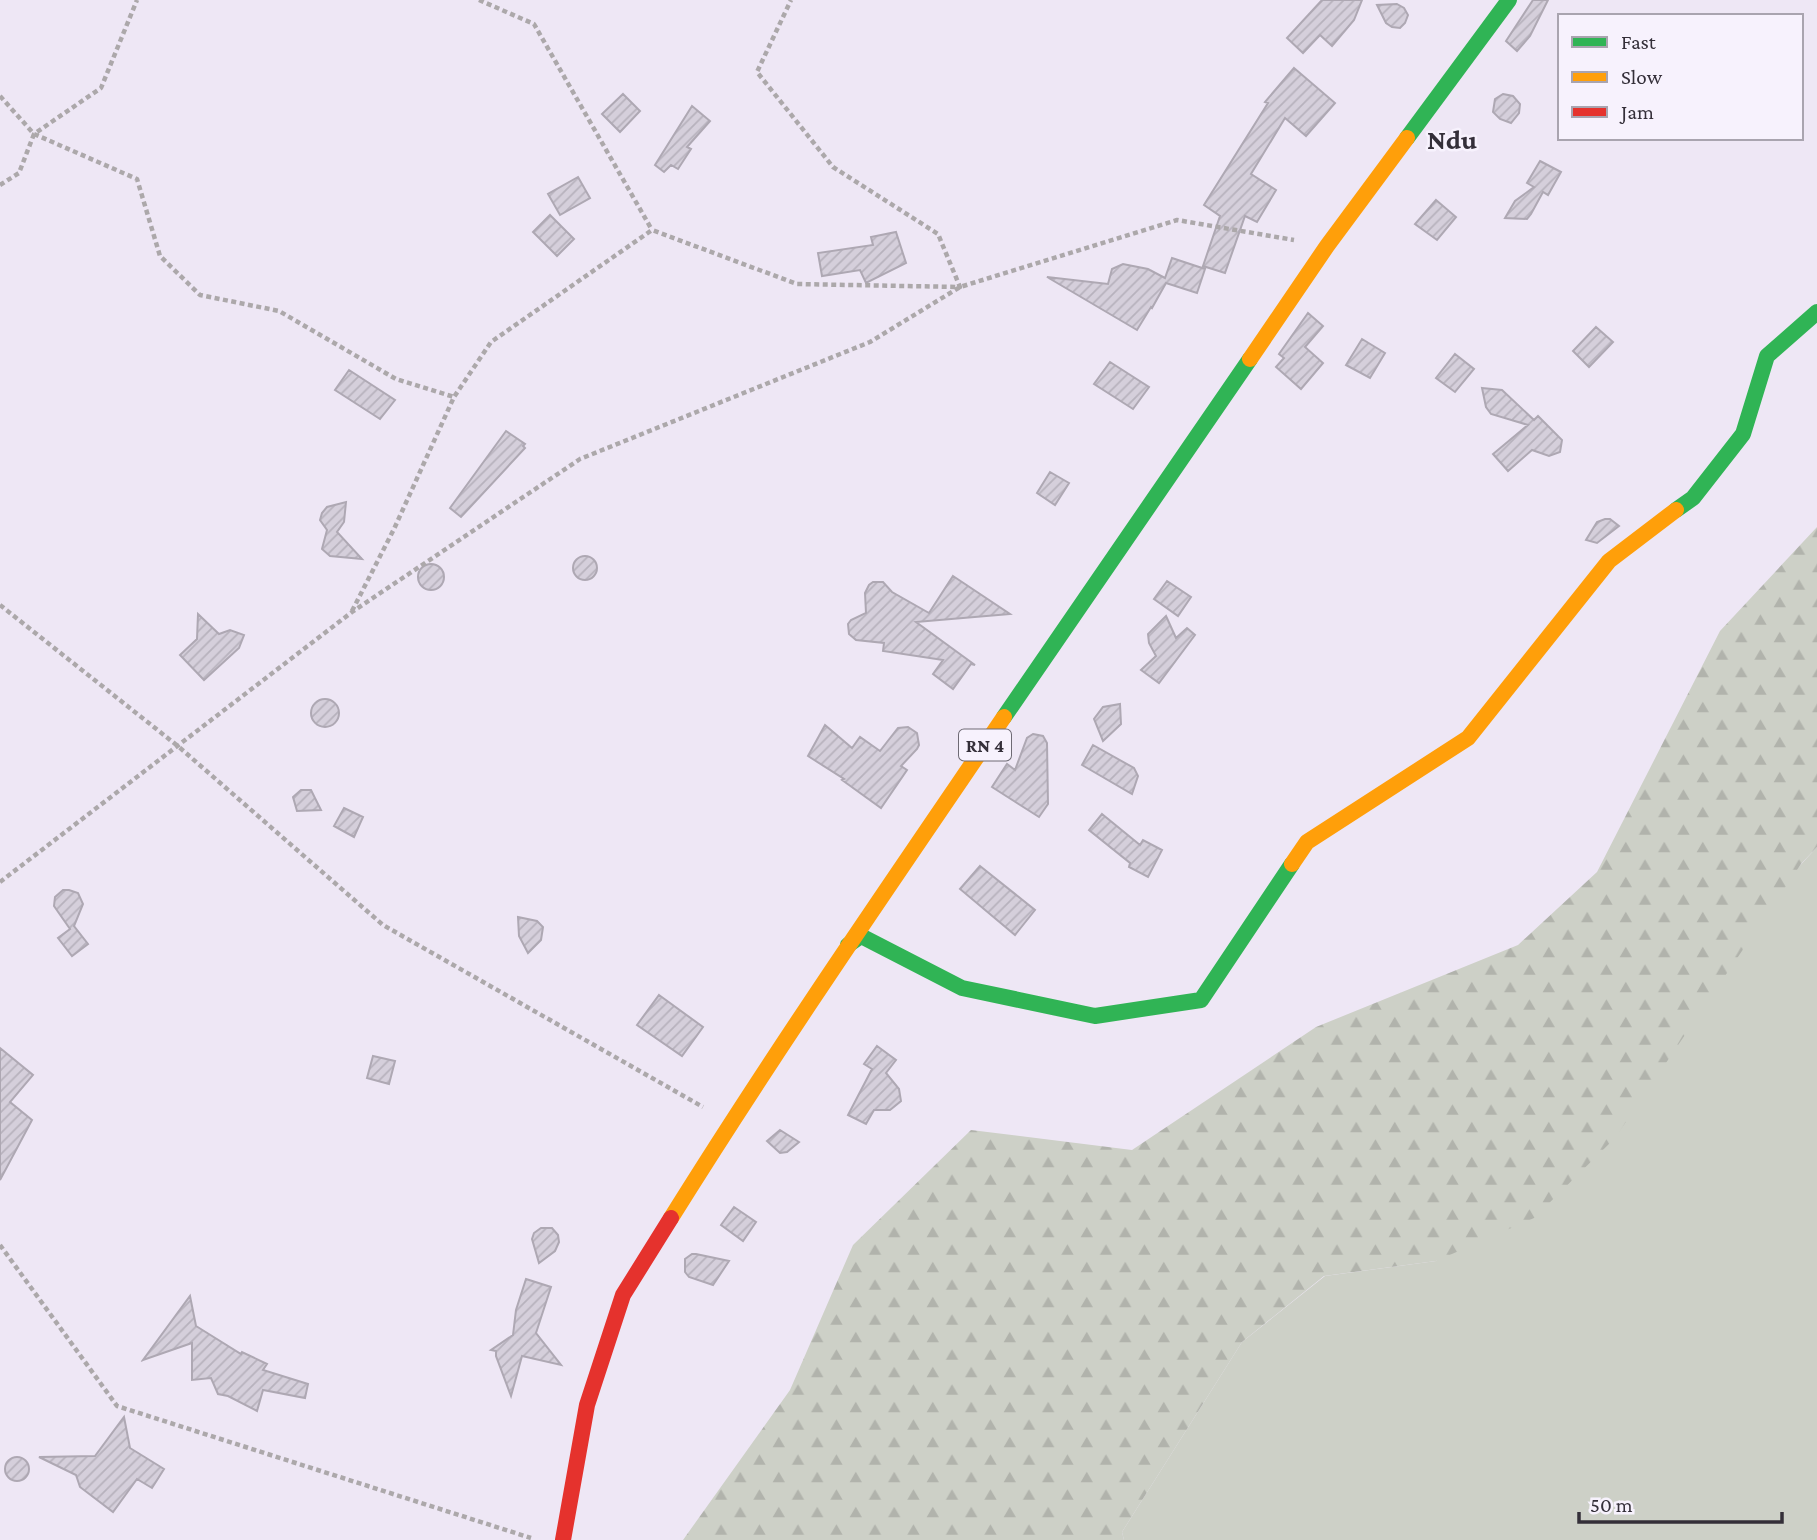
<svg xmlns="http://www.w3.org/2000/svg" width="1817" height="1540" viewBox="0 0 1817 1540" font-family="'Crimson Pro',serif">
  <style>
    .green { fill: #cdd0c7 }
    .forest { fill: url(#forest-firs) }
    .building { fill: url(#building-hatch); stroke: #aea8b3; stroke-width: 2 }
    .lines { fill: none; stroke-linecap: round; stroke-linejoin: round }
    .path { stroke: #aca8aa; stroke-width: 4.5; stroke-dasharray: 5 3.5; stroke-linecap: butt }
    .fast { stroke: #30b455; stroke-width: 16 }
    .slow { stroke: #ff9f0a; stroke-width: 16 }
    .jam { stroke: #e5322d; stroke-width: 16 }
    .labels { text-anchor: middle; stroke-width: 5; stroke-linejoin: round; paint-order: stroke }
    .shield { fill: #f7f2fd; stroke: #6e6a74; stroke-width: 2 }
    .shield-label { font-size: 19px; font-weight: bold; fill: #342f39 }
    .district-label { font-size: 28px; font-weight: bold; fill: #342f39; stroke: #f7f2fd }
  </style>
  <defs>
    <pattern id="forest-firs" width="22" height="20" patternUnits="userSpaceOnUse" patternTransform="scale(1.75)"><rect width="22" height="20" fill="#cdd0c7"/><path d="M5 1l3.5 6h-7zM16 11l3.5 6h-7z" fill="#b1b3ac"/></pattern>
    <pattern id="building-hatch" width="6" height="6" patternUnits="userSpaceOnUse" patternTransform="scale(1.75)"><rect width="6" height="6" fill="#d5cfdb"/><path d="M-1 1l2-2M0 6l6-6M5 7l2-2" fill="none" stroke="#b7b2bd"/></pattern>
  </defs>
  <rect width="100%" height="100%" fill="#eee7f5"/>
  <path class="green" d="M1817,847V1540H1124L1122,1532L1242,1342L1325,1276L1436,1261Z"/>
  <path class="forest" d="M1817,527V847L1801,864L1615,1138L1534,1218L1436,1261L1324,1276L1242,1342L1122,1532L1124,1540H683L790,1390L853,1245L971,1130L1132,1150L1316,1027L1518,945L1597,872L1720,631Z"/>
  <path class="building" d="M1322,0H1362L1354,20L1332,46L1320,35L1303,53L1287,38Z
    M1533,0H1548L1530,36L1517,51L1506,41Z
    M1397,4L1404,8L1408,15L1405,23L1400,28L1392,27L1386,23L1377,5Z
    M1294,68L1335,103L1306,136L1285,118L1251,174L1276,190L1257,222L1245,216L1225,273L1203,266L1220,216L1204,205L1268,103L1265,102Z
    M623,94L640,111L620,132L602,114Z
    M1503,94L1513,96L1520,104L1519,113L1511,123L1500,119L1493,112L1495,99Z
    M692,106L710,121L687,147L691,149L678,169L671,165L664,172L655,165Z
    M1540,161L1561,172L1548,195L1543,192L1531,214L1527,219L1505,218L1515,201L1534,187L1527,183Z
    M578,177L590,198L560,215L548,194Z
    M1436,200L1456,217L1437,240L1415,224Z
    M550,215L574,239L557,256L533,232Z
    M896,232L906,263L866,283L860,270L822,276L818,253L873,245L871,237Z
    M1172,258L1205,269L1197,293L1166,283L1152,308L1151,307L1137,330L1047,277L1108,284L1112,269L1123,264L1148,269L1165,278Z
    M1308,313L1323,326L1305,347L1323,363L1301,389L1276,367L1284,358L1279,354Z
    M1596,327L1613,342L1589,367L1573,351Z
    M1362,339L1385,353L1370,378L1346,365Z
    M1455,354L1474,369L1455,392L1436,378Z
    M1110,362L1149,387L1133,409L1094,384Z
    M349,370L395,400L380,419L335,390Z
    M1482,388L1502,390L1534,420L1538,416L1562,440L1560,452L1549,456L1532,450L1508,471L1493,454L1528,425L1491,414L1486,407Z
    M506,431L525,444L523,446L525,448L461,517L450,508Z
    M1050,472L1069,483L1055,505L1037,493Z
    M346,502L344,522L337,532L362,559L330,556L322,549L327,530L320,520L322,513L327,507Z
    M1605,519H1610L1619,526L1597,543L1586,540L1597,522Z
    M573 568a12 12 0 1 1 24 0a12 12 0 1 1-24 0Z
    M418 577a13 13 0 1 1 26 0a13 13 0 1 1-26 0Z
    M953,576L1010,614L916,622L975,665L971,664L953,689L933,674L943,660L883,651L884,643L856,640L849,634L848,624L851,620L866,613L865,593L869,585L873,582H883L892,592L929,613Z
    M1167,581L1191,597L1178,616L1154,599Z
    M198,614L219,634L230,630L244,635L239,648L204,680L180,655L197,639Z
    M1166,616L1176,638L1187,628L1195,635L1159,683L1141,670L1156,656L1149,643L1148,634Z
    M311 713a14 14 0 1 1 28 0a14 14 0 1 1-28 0Z
    M1120,704L1121,724L1103,741L1094,719L1103,707Z
    M825,725L852,748L860,737L880,751L898,728L908,727L917,733L919,745L917,749L901,766L907,770L881,808L842,780L844,779L808,756Z
    M1033,734L1043,736L1047,743L1048,804L1039,817L992,787L1007,764L1015,770L1027,738Z
    M1093,745L1134,768L1138,776L1132,794L1082,765Z
    M301,790H311L321,810L297,811L293,797Z
    M344,808L363,817L354,837L334,826Z
    M1102,814L1140,845L1143,840L1162,850L1148,877L1129,867L1130,863L1089,830Z
    M980,866L1035,910L1015,935L960,889Z
    M63,890H69L78,893L83,904L74,926L88,944L72,956L58,938L70,929L54,906L55,897Z
    M518,917L537,921L543,927L541,940L528,953L519,936Z
    M659,995L703,1027L682,1056L637,1025Z
    M877,1046L896,1060L886,1073L899,1089L901,1101L890,1110H874L866,1124L848,1115L872,1069L864,1064Z
    M0,1048L33,1075L10,1102L32,1120L0,1180Z
    M373,1056L395,1061L389,1084L367,1078Z
    M780,1130L799,1142L787,1152L780,1153L767,1141Z
    M734,1207L756,1222L743,1241L721,1225Z
    M541,1228H552L558,1235L559,1242L555,1251L539,1263L532,1239L534,1233Z
    M692,1254H696L729,1261L713,1285L689,1277L685,1272V1259Z
    M526,1279L551,1287L536,1333L561,1365L522,1356L511,1396L496,1356V1351L491,1350L513,1335L516,1310Z
    M190,1296L196,1326L241,1354L242,1352L267,1364L263,1370L308,1384L305,1398L263,1390L257,1411L228,1396L218,1394L211,1378L192,1380V1343L143,1360Z
    M124,1417L130,1448L164,1469L152,1488L137,1479L113,1512L80,1487L76,1475L39,1457L95,1456Z
    M5 1469a12 12 0 1 1 24 0a12 12 0 1 1-24 0Z"/>
  <g class="lines">
    <path class="path" d="M479,0L534,24L652,230
      M0,96L34,134L137,179L160,256L200,295L279,311L396,379L454,397
      M0,185L19,173L34,134L101,88L137,0
      M0,605L179,747L383,925L703,1107
      M352,611L394,529L454,397L491,342L652,230L797,284L960,287L938,234L833,167L757,72L791,0
      M0,882L352,612L580,459L870,342L960,287L1177,220L1294,240
      M0,1245L117,1406L531,1538"/>
    <path class="fast" d="M1407,138L1509,0
      M1676,510L1693,498L1743,434L1767,356L1817,312
      M1004,717L1250,359
      M848,945L861,936L962,988L1095,1016L1201,1000L1292,864"/>
    <path class="slow" d="M1250,359L1327,246L1407,138
      M1292,864L1307,842L1468,738L1609,561L1676,510
      M671,1218C777,1048 891,883 1004,717"/>
    <path class="jam" d="M563,1540L587,1405L623,1295L671,1218"/>
  </g>
  <g class="labels">
    <rect class="shield" x="959" y="729.5" width="52" height="31" rx="5"/>
    <g class="shield-label">
      <text x="985" y="752">RN 4</text>
    </g>
    <g class="district-label">
      <text x="1452" y="149">Ndu</text>
    </g>
  </g>
  <rect x="1558" y="14" width="245" height="126" fill="#f7f2fd" stroke="#a9a4af" stroke-width="2"/>
  <rect x="1572" y="37" width="35" height="10" fill="#30b455" stroke="#a9a4af" stroke-width="2"/>
  <text x="1621" y="49" font-size="21" fill="#342f39">Fast</text>
  <rect x="1572" y="72" width="35" height="10" fill="#ff9f0a" stroke="#a9a4af" stroke-width="2"/>
  <text x="1621" y="84" font-size="21" fill="#342f39">Slow</text>
  <rect x="1572" y="107" width="35" height="10" fill="#e5322d" stroke="#a9a4af" stroke-width="2"/>
  <text x="1621" y="119" font-size="21" fill="#342f39">Jam</text>
  <path d="M1579 1512v10h203v-10" fill="none" stroke="#342f39" stroke-width="3.5"/>
  <text x="1590" y="1512" font-size="21" fill="#342f39" stroke="#f7f2fd" stroke-width="5" paint-order="stroke">50 m</text>
</svg>
